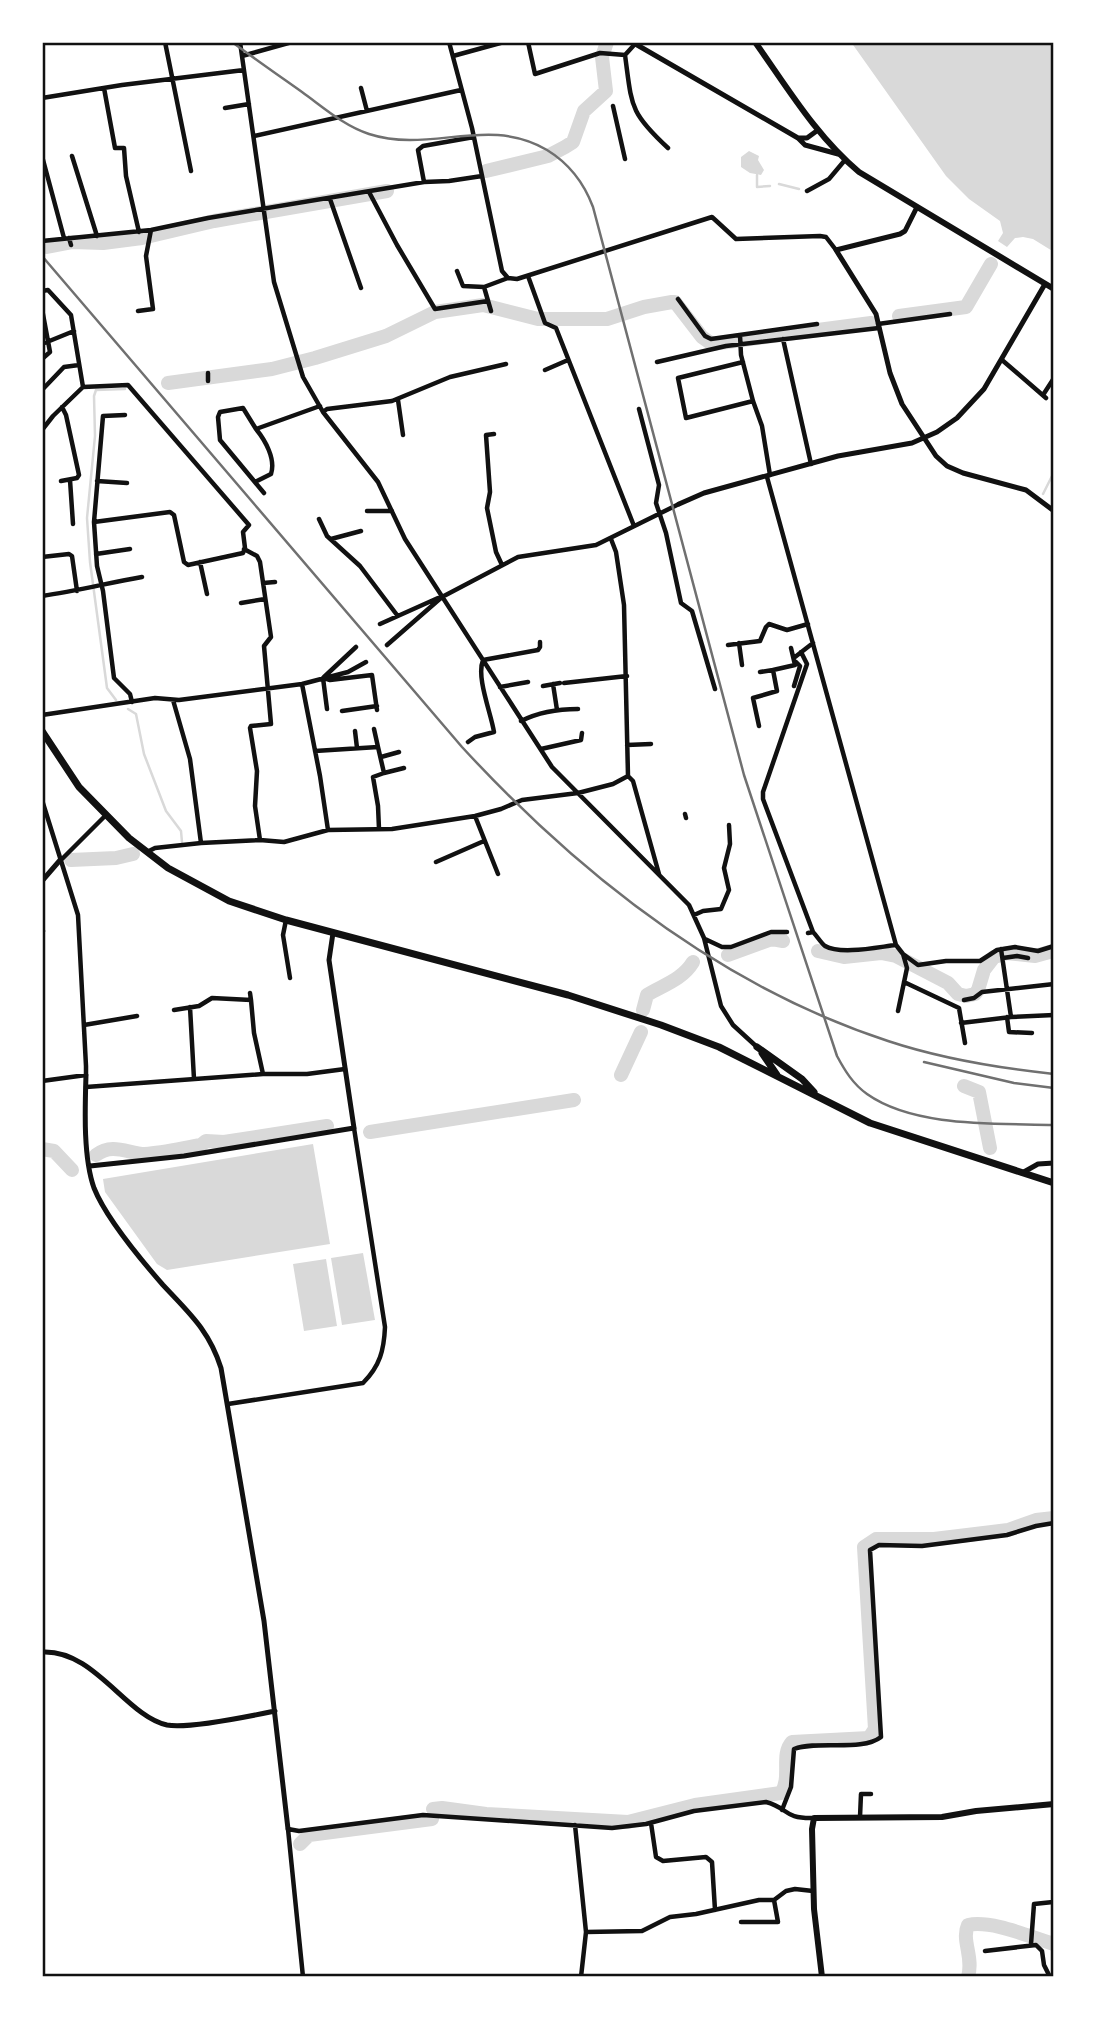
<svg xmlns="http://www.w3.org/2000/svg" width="1096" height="2019" viewBox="0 0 1096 2019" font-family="'Zilla Slab',serif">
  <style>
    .water { fill: #d9d9d9 }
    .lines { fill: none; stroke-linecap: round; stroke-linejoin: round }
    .stream { stroke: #d9d9d9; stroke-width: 2.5 }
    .river { stroke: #d9d9d9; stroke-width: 14 }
    .minor { stroke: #111; stroke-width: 4.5 }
    .tertiary { stroke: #111; stroke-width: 5 }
    .secondary { stroke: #111; stroke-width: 6 }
    .trunk { stroke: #111; stroke-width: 7 }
    .rail { stroke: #707070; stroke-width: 2.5 }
    .neatline { fill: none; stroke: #111; stroke-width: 2.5 }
  </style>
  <rect width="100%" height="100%" fill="#fff"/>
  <path class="water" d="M851,42H1054V252L1033,239L1023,237L1015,238L1007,247L998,241L1003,233L1000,221L969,199L946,176Z
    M749,151L759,156L758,160L764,170L761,175L750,173L741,167V157Z
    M313,1144L330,1244L167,1270L157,1264L105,1192L103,1179Z
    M363,1253L375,1320L342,1325L331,1258Z
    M326,1259L337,1326L304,1331L293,1264Z"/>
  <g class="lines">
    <path class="stream" d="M757,175V187L770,186
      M779,184L799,189
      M1043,494L1054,472
      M116,700L107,688L90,562L87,518L95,436L94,396L96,390L125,389
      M128,709L136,714L144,754L166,811L181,831L182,842"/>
    <path class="river" d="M486,171L548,156L565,147L573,142L584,111L606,91L602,57L607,42
      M47,247L73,242L103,243L142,238L214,221L387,191
      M899,316L966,307L991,264
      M168,383L272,369L315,358L386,336L435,312L483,305L538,319H607L644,307L672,302H675L702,337L712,344L871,323
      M71,860L116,858L133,854
      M818,951L844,957L881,953L896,956L948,983L958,994L966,996L975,994L978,990L984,970L994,957L1007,953L1035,956L1053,951
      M728,955L772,939L783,941
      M643,1010L647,995C663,985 682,980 693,962
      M621,1075L641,1032
      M964,1086L979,1092L990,1148
      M370,1132L574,1100
      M42,1149L54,1151L72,1170
      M96,1155C113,1142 129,1154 145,1154C163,1153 183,1148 201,1145L206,1141L224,1142L327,1126
      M433,1809L442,1808L486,1814L628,1822L695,1805L781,1793C792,1777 780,1755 792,1742L869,1738L875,1729L864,1547L876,1539H934L1008,1530L1036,1520L1054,1518
      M300,1844L309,1835L432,1819
      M968,1977C974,1957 961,1940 968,1925C992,1920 1030,1937 1054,1944"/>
    <path class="minor" d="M165,42L191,171
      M240,42L274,282L303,377L323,412L378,482L405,539L552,767L689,905L704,938L721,1006L733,1025L757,1047
      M449,42L472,128L502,271L508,278L517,279L712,217L736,239L820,236L826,237L836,250
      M528,42L535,74L600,53L625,55
      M635,44L625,55C632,106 629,112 668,148
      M242,56L292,42
      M453,56L504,42
      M104,88L115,148H124L126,176L139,232
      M361,88L367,111
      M42,98L122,85L244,70
      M613,106L625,159
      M225,108L249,104
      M254,136L461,90
      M42,156L64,238
      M72,156L97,236
      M424,182L418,150L423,146L474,137
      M807,191L829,179L845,160
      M369,192L397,245L435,309L488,301
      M330,199L361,288
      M69,238L71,245
      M42,241L151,230L208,218L424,182L449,181L482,176
      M457,271L463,286L484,287
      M528,276L545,323L556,328L634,526
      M42,291L48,290L71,315L83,387L53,416L42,430
      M678,299L705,336L711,339L817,324
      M42,309L50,352L42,359
      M138,311L153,309L146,256L151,230
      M491,311L484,287L508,278
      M878,324L950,314
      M740,335L741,355L753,401L762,426L770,475
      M783,339L811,464
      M42,344L74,331
      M1002,360L1046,398
      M657,362L726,346L879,328
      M743,362L678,378L686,418L753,401
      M545,370L568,360
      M208,373V381
      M83,387L128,385L249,525L243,532L245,548L243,553L188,565L184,562L174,515L170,512L94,522
      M42,390L64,367L79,365
      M1043,395L1054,378
      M398,400L403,435
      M639,409L659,485L656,503L666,533L681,603L692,611L715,689
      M323,412L327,409L392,401L450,377L506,364
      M125,415L103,416L94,522L97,566L103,591L114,678L130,694L132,702
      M494,434L486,435L490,492L487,508L496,552L502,565
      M767,477L896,945L903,954L918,965L946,961H980L997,950L1015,947L1038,951L1054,946
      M70,480L73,524
      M61,481L77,478L79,475L66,415L62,407
      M97,481L127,483
      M255,482L271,474C276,459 265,440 256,429
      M264,493L220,440L218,417L220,412L243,408L256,429L320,406
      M367,511H392
      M319,519L327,536L360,566L397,615
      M331,539L361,531
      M611,539L616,552L624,605L628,776L633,781L659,874
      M244,549L257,556L260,562L271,637L264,646L271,724L251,726L250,728L257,771L255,806L260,840
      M96,554L130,549
      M42,557L69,554L72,556L77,591
      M200,562L207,594
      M263,583L275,582
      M42,596C76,591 108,583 142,577
      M241,603L265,599
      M380,624L438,598
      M739,643L742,665
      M387,645L442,597L518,557L596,545L679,504
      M728,645L760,641L766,627L769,624L787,630L808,624
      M801,652L807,664L763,792V799L813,932
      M795,657L813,643
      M760,672L773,670
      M324,677L356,647
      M323,678L327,709
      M324,678L330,680L372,675L377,710
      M564,683L627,676
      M302,684L320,776L328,830
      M553,684L557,710
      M543,686L560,683
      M794,686L800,666L796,662
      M500,687L528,682
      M173,700L190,759L201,843
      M342,711L377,706
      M42,715L155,698L179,700L302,684L348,672L366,662
      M521,721C539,712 559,709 578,709
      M759,726L753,698L777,691L773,670L795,665L791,648
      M374,729L378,747
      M355,731L357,748
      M468,742L475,737L494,732C491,713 476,677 483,660L538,650L540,647V642
      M627,745L651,744
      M541,749L581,740L582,733
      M315,751L378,747L384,773L373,777L378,806L379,829
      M381,757L399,752
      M384,773L404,768
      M42,800L78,915L86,1066V1075L42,1081
      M685,814L686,818
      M475,816L498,874
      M147,852L155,848L201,843L260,840L284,842L328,830L392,829L475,816L501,809L522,800L578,793L613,784L628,776
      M62,859L105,816
      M436,862L484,841
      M694,915L703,911L721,909L729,890L724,868L730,844L729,825
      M286,920L283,935L290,978
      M42,927L43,931
      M808,933L813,932C817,936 821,943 825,946C841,955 878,947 896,945
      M705,939L722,947H731L771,932H787
      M1003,958L1017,956L1028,958
      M904,982L959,1008L965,1043
      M250,993L251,1000
      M964,1000L974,998L982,992L1054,984
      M190,1007L194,1079
      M174,1010L199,1006L212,998L251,1000L254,1033L263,1074
      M898,1011L907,968L903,954
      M1007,1017L1009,1032L1032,1033
      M1011,1017L1054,1015
      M961,1023L1011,1017L1001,949
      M84,1025L137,1016
      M86,1087L263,1074H307L345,1069
      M228,1404L363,1383C380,1366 384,1350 385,1327L354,1128
      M782,1810L791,1787L794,1749C818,1740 862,1752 881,1737L870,1550L879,1545L922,1546L1007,1535L1036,1526L1054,1523
      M860,1817L861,1794H871
      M651,1823L656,1857L663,1861L706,1857L712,1862L715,1910
      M575,1825L586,1932L581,1977
      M741,1922H778L774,1900
      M586,1932L642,1931L670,1917L696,1914L759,1900H774L786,1891L795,1889L813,1891
      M1031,1944L1034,1904L1053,1902
      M985,1951L1036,1945L1042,1951L1044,1965L1050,1977
      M303,1977L288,1829L299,1831L423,1815L612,1828L646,1824L694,1811L766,1802C789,1808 783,1819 814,1818
      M912,1977H920"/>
    <path class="tertiary" d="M632,42L798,138H807L818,130
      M798,138L805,145L838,154
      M917,207L905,231L900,234L836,250L876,314L890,373L902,404L936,456L947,466L963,473L1026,490L1054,511
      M679,504L704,493L838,456L912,443L937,432L957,418L984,389L1045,284
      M42,881L61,859
      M86,1075C85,1108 83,1157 94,1188C106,1218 142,1261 163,1285C189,1313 209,1330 221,1368L264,1621L288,1829
      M90,1166L184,1156L354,1128L329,960L333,933
      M1022,1173L1038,1164L1054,1163
      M42,1652C94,1649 126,1716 167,1725C188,1729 251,1716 275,1711"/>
    <path class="secondary" d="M755,42C787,87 816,136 859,172L1054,289
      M822,1977L814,1909L812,1829L814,1818L942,1817L976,1811L1054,1804"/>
    <path class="trunk" d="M42,731L79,787L129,838L168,868L229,901L286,920L568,995L661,1025L719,1047L870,1123L1054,1183
      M757,1047L802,1079L814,1092
      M762,1053L777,1075"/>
    <path class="rail" d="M232,42C255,59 278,75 302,92C323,107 344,126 369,134C431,154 487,115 547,150C570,164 584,183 593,207L744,775L837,1056C845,1071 853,1084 867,1094C915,1128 998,1123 1054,1125
      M42,256L462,747C580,875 720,986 888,1041C942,1059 998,1068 1054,1074
      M924,1062L1014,1083L1054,1088"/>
  </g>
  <rect width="1096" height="2019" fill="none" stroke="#ffffff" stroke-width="88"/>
  <rect x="44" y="44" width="1008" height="1931" class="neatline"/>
</svg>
